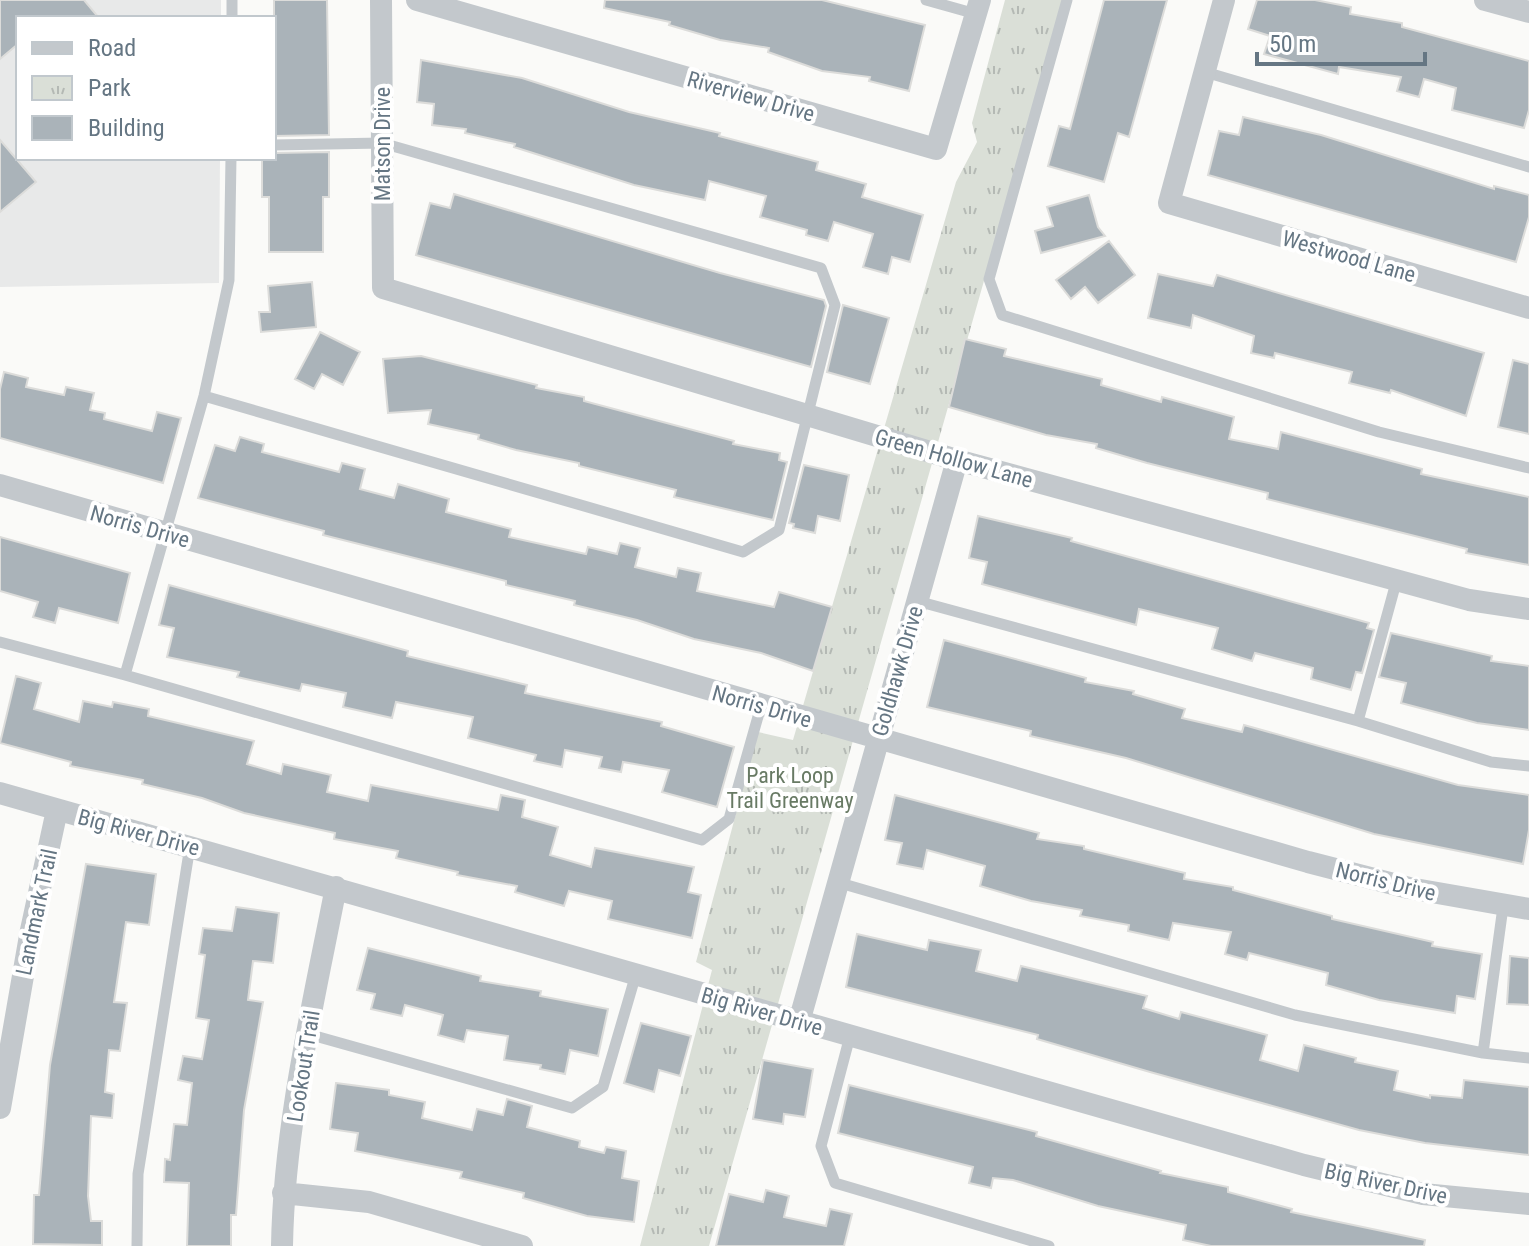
<svg xmlns="http://www.w3.org/2000/svg" width="1529" height="1246" viewBox="0 0 1529 1246" font-family="'Roboto Condensed',sans-serif">
  <style>
    .built { fill: #e8e9e9 }
    .park { fill: url(#park-tufts) }
    .building { fill: #aab3b9; stroke: #dcdcda; stroke-width: 2 }
    .lines { fill: none; stroke-linecap: round; stroke-linejoin: round }
    .lane { stroke: #c3c8cc; stroke-width: 11 }
    .street { stroke: #c3c8cc; stroke-width: 22 }
    .labels { text-anchor: middle; stroke-width: 8; stroke-linejoin: round; paint-order: stroke }
    .street-label { font-size: 22px; fill: #657683; stroke: #fff }
    .park-label { font-size: 22px; fill: #687a64; stroke: #fff }
  </style>
  <defs>
    <pattern id="park-tufts" width="24" height="20" patternUnits="userSpaceOnUse" patternTransform="scale(2)"><rect width="24" height="20" fill="#dadfd7"/><path d="M3 7l-1-3M5 7V3M7 7l1-3M15 17l-1-3M17 17v-4M19 17l1-3" fill="none" stroke="#b4b9b4"/></pattern>
  </defs>
  <rect width="100%" height="100%" fill="#fafaf8"/>
  <path class="built" d="M0,0H221V18H18V158H220L219,283L0,287Z"/>
  <path class="park" d="M1005,0H1064L709,1246H640L712,970L696,962L758,732L793,740L956,182L977,142L972,123Z"/>
  <path class="building" d="M0,0H84L99,18H18V44L0,59Z
    M274,0H327L329,135L274,136Z
    M605,0H822L925,25L909,91L869,81L870,77L822,71L768,52L769,48L720,40L669,25L670,22L604,8Z
    M1104,0H1167L1129,137L1118,133L1104,182L1048,166L1059,126L1070,129Z
    M1257,0H1315L1351,7L1350,14L1402,23V27L1529,61V110L1524,128L1452,110L1456,88L1424,79L1419,97L1397,91L1401,77L1339,67L1338,74L1264,54L1270,36L1248,29Z
    M421,60L522,78L629,112L720,133L719,136L818,162L816,170L866,184L862,197L923,215L910,262L892,257L888,274L863,267L873,234L834,222L828,241L806,235L807,230L760,217L766,196L709,181L705,200L634,185L514,147L515,144L465,133L466,129L432,125L434,104L417,102Z
    M1243,117L1321,135L1494,189V186L1529,195V217L1516,262L1208,175L1219,131L1239,135Z
    M0,140L36,182L0,212Z
    M329,152V197H323V252H269V197H262V158H274V153Z
    M454,194L720,273L824,300L826,306L811,367L416,255L430,203L450,208Z
    M1089,195L1098,227L1105,236L1041,253L1035,231L1053,226L1047,207Z
    M1109,241L1135,275L1098,303L1085,287L1071,299L1056,280Z
    M1158,274L1213,286L1217,275L1484,353L1466,416L1391,390L1390,393L1349,383L1352,372L1275,353L1274,358L1251,353L1254,336L1193,315L1191,328L1148,318Z
    M312,282L316,327L261,332L259,312H270L268,286Z
    M843,305L889,318L870,384L827,372Z
    M320,332L360,352L343,385L322,374L314,389L295,379Z
    M965,339L1006,349L1004,356L1102,379L1101,385L1161,402L1162,397L1234,417L1229,439L1278,449L1281,432L1422,469L1421,474L1529,497V565L1466,553L1467,549L1267,499L1268,493L1147,463L1096,448L1097,444L1046,435L949,407Z
    M421,356L537,385L536,388L584,397V401L734,441L733,444L780,453L779,460L787,462L773,520L674,497L676,490L579,466V463L516,450L478,439L479,435L428,424L431,410L388,413L383,359Z
    M1513,360L1529,364V434L1498,427Z
    M4,372L28,378L26,387L64,395L66,387L94,393L90,410L105,413L104,419L152,431L157,412L181,418L163,483L0,438V389Z
    M240,437L264,444L262,452L339,472L342,463L365,469L360,489L394,498L398,484L449,499L446,512L511,529L509,537L586,554L588,547L617,554L620,543L640,548L635,567L676,577L678,568L701,573L697,591L774,607L779,592L832,607L813,671L761,653L694,639L637,620L574,605L575,601L506,585V581L323,535L324,531L198,498L215,445L235,451Z
    M804,465L849,475L840,521L818,516L815,533L793,528L794,524L789,523Z
    M978,516L1072,538L1071,541L1369,623L1367,628L1374,630L1362,673L1356,672L1351,690L1311,679L1313,668L1255,653L1252,661L1212,649L1218,628L1139,609L1136,625L982,584L987,562L969,558Z
    M0,537L130,573L118,623L59,608L55,623L33,617L38,602L0,591Z
    M169,585L408,651L407,656L527,685L525,693L662,722L661,726L734,747L717,807L662,792L669,770L623,762L621,772L599,768L602,757L565,750L562,767L534,761L536,755L468,738L473,717L396,702L392,718L343,707L346,693L302,684L300,691L237,677L239,672L167,657L174,628L159,625Z
    M1391,633L1492,656L1491,661L1529,666V730L1477,723L1401,703L1406,683L1379,677Z
    M944,640L1086,678L1085,682L1134,691L1133,694L1185,709L1182,718L1242,732L1244,725L1458,785L1529,795V830L1523,864L1374,834L1126,758L1030,736L1031,731L927,707Z
    M16,676L41,683L34,709L79,722L83,701L112,707L113,702L149,709L148,716L254,741L247,764L281,774L283,764L331,775L327,792L368,801L371,785L498,810L501,795L525,800L522,817L558,827L550,855L591,867L595,848L694,867L688,892L701,895L692,938L608,919L612,901L569,891L564,906L515,892L517,886L457,875L458,872L396,858L398,851L334,839L335,833L244,813L202,798L142,784L143,780L70,766L71,762L0,743Z
    M895,795L1039,833L1037,839L1084,846V849L1185,873L1184,879L1233,887V890L1332,916V919L1433,942L1432,946L1482,954L1475,999L1457,996L1455,1013L1379,1000L1326,985L1328,973L1249,953L1247,960L1225,954L1231,932L1173,923L1169,940L1128,931L1129,925L1080,916L1082,910L1031,901L980,886L985,866L927,850L923,869L897,864L902,843L885,840Z
    M86,864L156,874L149,925L126,922L114,1002L127,1003L120,1051L109,1050L105,1092L114,1094L112,1118L91,1116L88,1196L91,1221H102V1245L33,1244L34,1195H39L50,1065Z
    M236,907L279,913L273,963L253,961L248,1000L263,1002L244,1110L236,1215H231V1246H187L189,1183L164,1182L165,1159L170,1160L174,1124L187,1125L192,1083L178,1080L183,1056L202,1059L209,1020L196,1018L205,955L199,954L203,928L232,931Z
    M857,934L927,950L929,940L981,950L976,971L1017,981L1021,966L1147,996L1143,1008L1179,1019L1181,1012L1267,1035L1260,1060L1298,1071L1304,1045L1356,1058L1355,1062L1398,1071L1394,1090L1430,1098V1095L1462,1098L1464,1080L1529,1087V1155L1425,1143L1359,1130L1150,1072L1037,1039L1038,1035L846,987Z
    M368,948L481,976L480,981L541,991L540,996L608,1009L598,1056L570,1050L565,1074L540,1069L541,1065L504,1060L508,1036L467,1030L464,1042L438,1035L443,1015L405,1005L402,1016L371,1009L375,994L357,990Z
    M1510,956L1529,958V1005L1507,1004Z
    M641,1023L691,1036L680,1076L659,1070L654,1092L624,1083Z
    M763,1060L813,1069L805,1117L784,1114L783,1124L753,1119Z
    M336,1083L389,1090V1095L425,1102L422,1118L472,1130L477,1109L503,1115L507,1099L532,1106L527,1127L580,1141L579,1147L604,1153L606,1147L626,1151L622,1178L639,1181L634,1222L587,1216L523,1198L524,1193L460,1178L462,1172L355,1151L358,1133L330,1129Z
    M849,1085L1037,1132L1036,1136L1161,1171L1160,1173L1228,1187V1192L1292,1209L1291,1212L1425,1240L1424,1246H1211L1183,1240L1186,1225L1098,1206L1013,1180L993,1178L991,1188L969,1183L973,1167L838,1133Z
    M766,1190L789,1196L784,1217L826,1226L830,1209L852,1214L844,1246H716L729,1194L763,1202Z"/>
  <g class="lines">
    <path class="lane" d="M926,0L976,14
      M1067,0L989,279L1002,315L1379,432L1529,468
      M232,18V0
      M1205,72L1529,167
      M204,396L743,552L779,530L835,305L821,268L382,143L274,145
      M1397,579L1358,721L1491,762L1529,766
      M917,601L1358,721
      M0,642L125,675L204,396L229,280L231,158
      M125,675L702,840L729,819L761,706
      M840,883L1295,1015L1483,1053L1503,907
      M308,1034L572,1108L603,1087L636,974
      M850,1036L821,1146L835,1183L1049,1246
      M1483,1053L1529,1058
      M137,1246L138,1174L190,846"/>
    <path class="street" d="M381,0L383,288L957,460L1469,600L1529,609
      M417,0L936,149L980,0
      M1224,0L1169,203L1529,308
      M1485,0L1529,12
      M0,485L1308,862L1409,888L1529,909
      M0,793L1304,1165L1423,1194L1529,1204
      M799,1022L957,460
      M0,1108L31,930L57,810
      M283,1193L369,1202L522,1246
      M282,1246C284,1126 313,1005 336,887"/>
  </g>
  <g class="labels">
    <g class="street-label">
      <text transform="translate(751 96) rotate(16)" y="8">Riverview Drive</text>
      <text transform="translate(382 144) rotate(-90)" y="8">Matson Drive</text>
      <text transform="translate(1349 256) rotate(16)" y="8">Westwood Lane</text>
      <text transform="translate(954 458) rotate(16)" y="8">Green Hollow Lane</text>
      <text transform="translate(140 526) rotate(16)" y="8">Norris Drive</text>
      <text transform="translate(897 671) rotate(-74)" y="8">Goldhawk Drive</text>
      <text transform="translate(762 706) rotate(16)" y="8">Norris Drive</text>
      <text transform="translate(139 832) rotate(15)" y="8">Big River Drive</text>
      <text transform="translate(1386 881) rotate(14)" y="8">Norris Drive</text>
      <text transform="translate(36 912) rotate(-78)" y="8">Landmark Trail</text>
      <text transform="translate(762 1011) rotate(16)" y="8">Big River Drive</text>
      <text transform="translate(303 1066) rotate(-81)" y="8">Lookout Trail</text>
      <text transform="translate(1386 1183) rotate(12)" y="8">Big River Drive</text>
    </g>
    <g class="park-label">
      <text x="790" y="783">Park Loop<tspan x="790" dy="25">Trail Greenway</tspan></text>
    </g>
  </g>
  <rect x="16" y="16" width="260" height="144" fill="#ffffff" stroke="#c1c8cd" stroke-width="2"/>
  <rect x="32" y="42" width="40" height="12" fill="#c3c8cc" stroke="#c1c8cd" stroke-width="2"/>
  <text x="88" y="56" font-size="24" fill="#657683">Road</text>
  <rect x="32" y="76" width="40" height="24" fill="url(#park-tufts)" stroke="#c1c8cd" stroke-width="2"/>
  <text x="88" y="96" font-size="24" fill="#657683">Park</text>
  <rect x="32" y="116" width="40" height="24" fill="#aab3b9" stroke="#c1c8cd" stroke-width="2"/>
  <text x="88" y="136" font-size="24" fill="#657683">Building</text>
  <path d="M1257 52v12h168v-12" fill="none" stroke="#657683" stroke-width="4"/>
  <text x="1269" y="52" font-size="24" fill="#657683" stroke="#ffffff" stroke-width="6" paint-order="stroke">50 m</text>
</svg>
